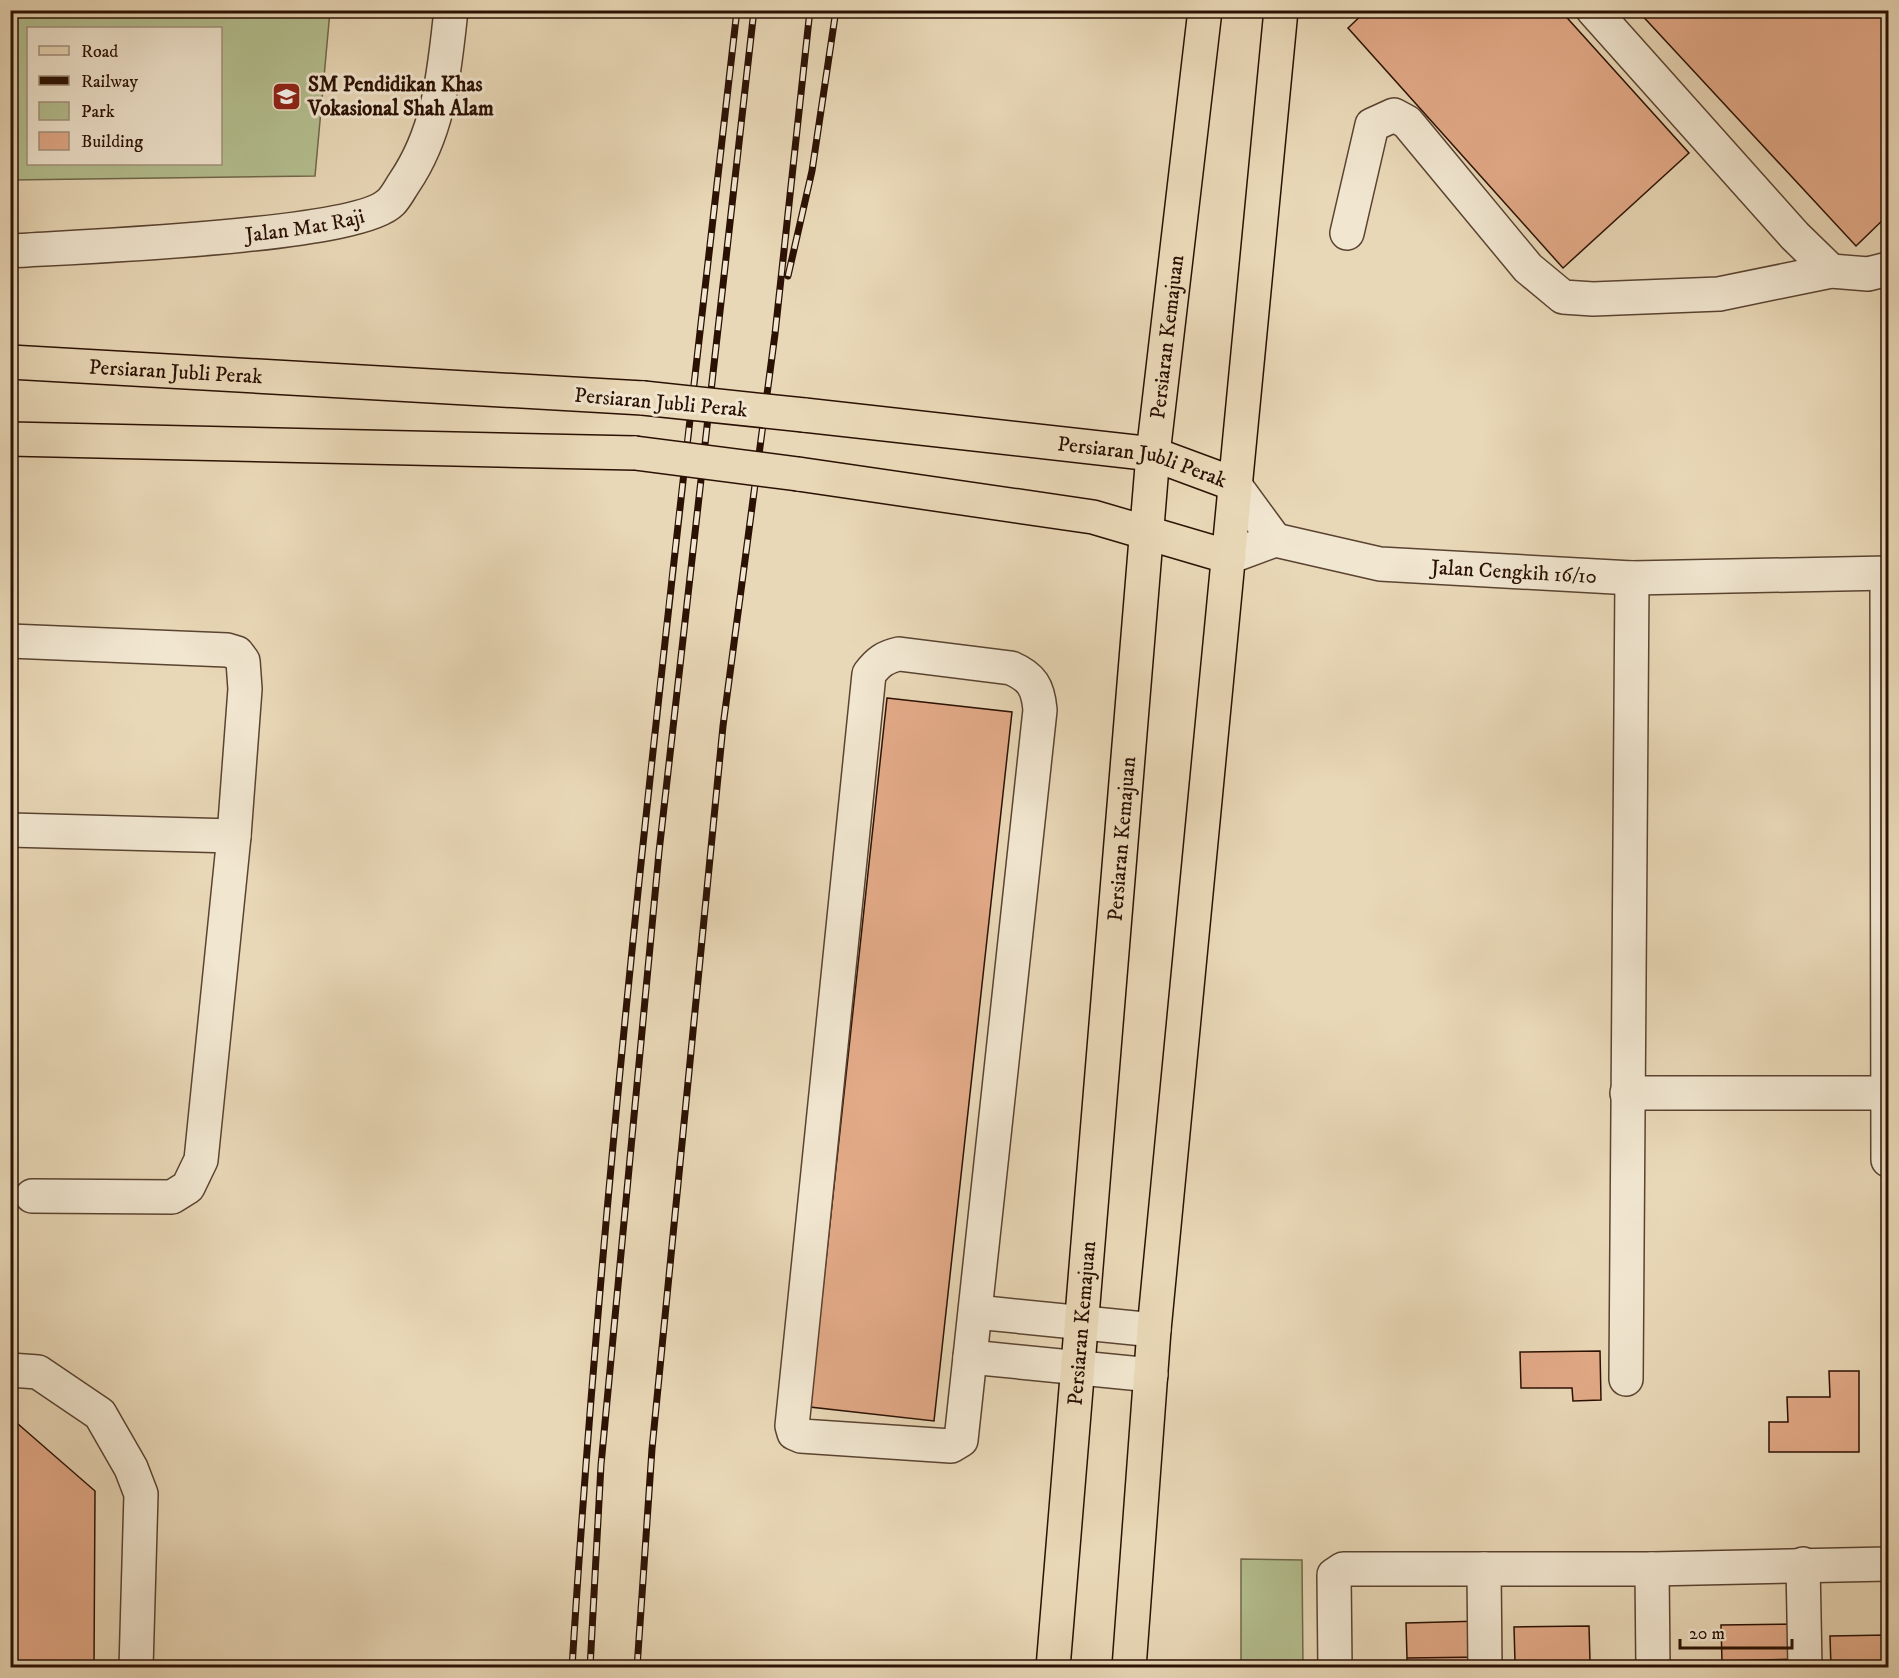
<svg xmlns="http://www.w3.org/2000/svg" width="1899" height="1678" viewBox="0 0 1899 1678" font-family="'IM FELL DW Pica',serif">
  <style>
    .green { fill: #b4bf90; stroke: #70684a; stroke-width: 1.5; fill-rule: evenodd }
    .building { fill: #e3aa88; stroke: #2b1104; stroke-width: 1.5 }
    .lines { fill: none; stroke-linecap: round; stroke-linejoin: round }
    .minor-casing { stroke: #5a4331; stroke-width: 36 }
    .major-casing { stroke: #2b1104; stroke-width: 36 }
    .minor { stroke: #f1e6d0; stroke-width: 33 }
    .major { stroke: #e9d8b7; stroke-width: 33 }
    .rail-casing { stroke: #2b1104; stroke-width: 7 }
    .rail { stroke: #f1e6d0; stroke-width: 4.5; stroke-dasharray: 14; stroke-linecap: butt }
    .major-bridge-casing { stroke: #2b1104; stroke-width: 36; stroke-linecap: butt }
    .major-bridge { stroke: #e9d8b7; stroke-width: 33 }
    .labels { text-anchor: middle; stroke-width: 6; stroke-linejoin: round; paint-order: stroke }
    .poi-label { font-size: 21px; font-weight: bold; fill: #2b1104; stroke: #f1e6d0; text-anchor: start }
    .street-label { font-size: 21px; fill: #2b1104; stroke: #f1e6d0 }
  </style>
  <rect width="100%" height="100%" fill="#e9d8b7"/>
  <filter id="stains"><feTurbulence type="fractalNoise" baseFrequency=".00333" numOctaves="4"/><feColorMatrix values="0 0 0 0 .2 0 0 0 0 .09 0 0 0 0 .02 0 0 0 .5 -.17"/></filter>
  <radialGradient id="worn" r=".72"><stop offset=".6" stop-color="#630" stop-opacity="0"/><stop offset="1" stop-color="#630" stop-opacity=".3"/></radialGradient>
  <path class="green" d="M10,11H330L315,176L11,180ZM28,28H220V164H28Z
    M1241,1559L1302,1560L1303,1667H1155V1662L1241,1661Z"/>
  <path class="building" d="M1367,10H1560L1689,153L1563,268L1348,28Z
    M1637,10H1888V215L1856,246Z
    M887,698L1012,712L934,1421L810,1407Z
    M1600,1351L1601,1400L1573,1401L1572,1388H1521L1520,1352Z
    M1829,1371H1859V1452H1769V1422H1788L1787,1397H1830Z
    M10,1417L95,1491L94,1668H10Z
    M1482,1621V1657L1407,1658L1406,1623Z
    M1803,1624V1659L1722,1661L1721,1625Z
    M1589,1626L1590,1661L1515,1662L1514,1627Z
    M1888,1635V1668H1831L1830,1636Z
    M1482,1657V1668H1407V1658Z
    M1803,1659V1668H1722V1661Z
    M1590,1661V1668H1515V1662Z"/>
  <g class="lines">
    <defs>
      <g id="minor">
        <path d="M1593,10L1795,236L1831,271"/>
        <path d="M1347,233L1372,125L1394,115L1407,122L1528,268L1563,297L1593,299L1719,294L1831,271L1868,274L1888,269"/>
        <path id="s1" d="M10,251C73,247 357,237 391,202C396,197 400,189 404,183C440,130 444,73 451,10"/>
        <path d="M1234,484L1275,540"/>
        <path id="s2" d="M1229,557L1275,540L1380,564L1632,578L1888,573"/>
        <path d="M1887,573L1888,1160"/>
        <path d="M10,641L227,650L237,653L243,661L245,689L234,836L201,1160L188,1187L172,1197L32,1196"/>
        <path d="M899,654L1011,668C1032,677 1038,687 1040,710L961,1440L951,1446L801,1436L794,1433L792,1426L869,674C878,662 885,657 899,654Z"/>
        <path d="M10,830L234,836"/>
        <path d="M1627,1093H1888"/>
        <path d="M976,1312L1154,1330"/>
        <path d="M970,1357L1151,1375"/>
        <path d="M10,1370L38,1372L100,1414L131,1468L141,1494L136,1668"/>
        <path d="M1626,1379L1632,578"/>
        <path d="M1803,1564L1805,1668"/>
        <path d="M1484,1569L1485,1668"/>
        <path d="M1652,1569L1653,1668"/>
        <path d="M1335,1668L1334,1575L1343,1569H1652L1888,1564"/>
      </g>
      <g id="major">
        <path id="s3" d="M10,362L643,398"/>
        <path id="s4" d="M804,415L1153,454L1234,484"/>
        <path d="M10,439L635,453"/>
        <path d="M798,474L1093,517L1229,557"/>
        <path id="s5" d="M1053,1668L1153,454L1205,10"/>
        <path d="M1129,1668L1154,1330L1281,10"/>
      </g>
    </defs>
    <use href="#minor" class="minor-casing"/>
    <use href="#major" class="major-casing"/>
    <use href="#minor" class="minor"/>
    <use href="#major" class="major"/>
    <defs>
      <path id="rail" d="M788,276L812,171L836,10
        M572,1668C606,1114 674,562 737,10
        M590,1668L601,1465L659,852L754,10
        M637,1668L652,1449L723,726L775,334L810,10"/>
    </defs>
    <use href="#rail" class="rail-casing"/>
    <use href="#rail" class="rail"/>
    <defs>
      <path id="major-bridge" d="M643,398L804,415
        M635,453L798,474"/>
    </defs>
    <use href="#major-bridge" class="major-bridge-casing"/>
    <use href="#major-bridge" class="major-bridge"/>
  </g>
  <defs>
    <symbol id="school-square" viewBox="-11 -11 22 22"><rect x="-9" y="-9" width="18" height="18" rx="4" fill="#8f2418" stroke="#f1e6d0"/><path d="M0-5L7-2L0 1L-7-2ZM-4 1L0 2.5L4 1V4Q0 6-4 4Z" fill="#fff"/></symbol>
  </defs>
  <g fill-rule="evenodd">
    <use href="#school-square" x="270" y="80" width="33" height="33"/>
  </g>
  <g class="labels">
    <g class="poi-label">
      <text x="308" y="91">SM Pendidikan Khas<tspan x="308" dy="24">Vokasional Shah Alam</tspan></text>
    </g>
    <g class="street-label">
      <text dy="7" stroke="none"><textPath href="#s1" startOffset="296">Jalan Mat Raji</textPath></text>
      <text dy="7" stroke="none"><textPath href="#s5" startOffset="1336">Persiaran Kemajuan</textPath></text>
      <text dy="7" stroke="none"><textPath href="#s3" startOffset="166">Persiaran Jubli Perak</textPath></text>
      <text transform="translate(661 402) rotate(5)" y="7">Persiaran Jubli Perak</text>
      <text dy="7" stroke="none"><textPath href="#s4" startOffset="342">Persiaran Jubli Perak</textPath></text>
      <text dy="7" stroke="none"><textPath href="#s2" startOffset="291">Jalan Cengkih 16/10</textPath></text>
      <text dy="7" stroke="none"><textPath href="#s5" startOffset="832">Persiaran Kemajuan</textPath></text>
      <text dy="7" stroke="none"><textPath href="#s5" startOffset="346">Persiaran Kemajuan</textPath></text>
    </g>
  </g>
  <rect width="1899" height="1678" fill="none" stroke="#e9d8b7" stroke-width="36"/>
  <rect x="12" y="12" width="1875" height="1654" fill="none" stroke="#2b1104" stroke-width="3"/>
  <rect x="18" y="18" width="1863" height="1642" fill="none" stroke="#2b1104" stroke-width="1.5"/>
  <rect x="27" y="27" width="195" height="138" fill="#f1e6d0" stroke="#a2917e" stroke-width="1.5"/>
  <rect x="39" y="46" width="30" height="9" fill="#e9d8b7" stroke="#a2917e" stroke-width="1.5"/>
  <text x="81" y="57" font-size="18" fill="#2b1104">Road</text>
  <rect x="39" y="76" width="30" height="9" fill="#2b1104" stroke="#a2917e" stroke-width="1.5"/>
  <text x="81" y="87" font-size="18" fill="#2b1104">Railway</text>
  <rect x="39" y="102" width="30" height="18" fill="#b4bf90" stroke="#a2917e" stroke-width="1.5"/>
  <text x="81" y="117" font-size="18" fill="#2b1104">Park</text>
  <rect x="39" y="132" width="30" height="18" fill="#e3aa88" stroke="#a2917e" stroke-width="1.5"/>
  <text x="81" y="147" font-size="18" fill="#2b1104">Building</text>
  <path d="M1680 1639v9h112v-9" fill="none" stroke="#2b1104" stroke-width="3"/>
  <text x="1689" y="1639" font-size="18" fill="#2b1104" stroke="#f1e6d0" stroke-width="4.5" paint-order="stroke">20 m</text>
  <rect width="100%" height="100%" filter="url(#stains)"/>
  <rect width="100%" height="100%" fill="url(#worn)"/>
</svg>
